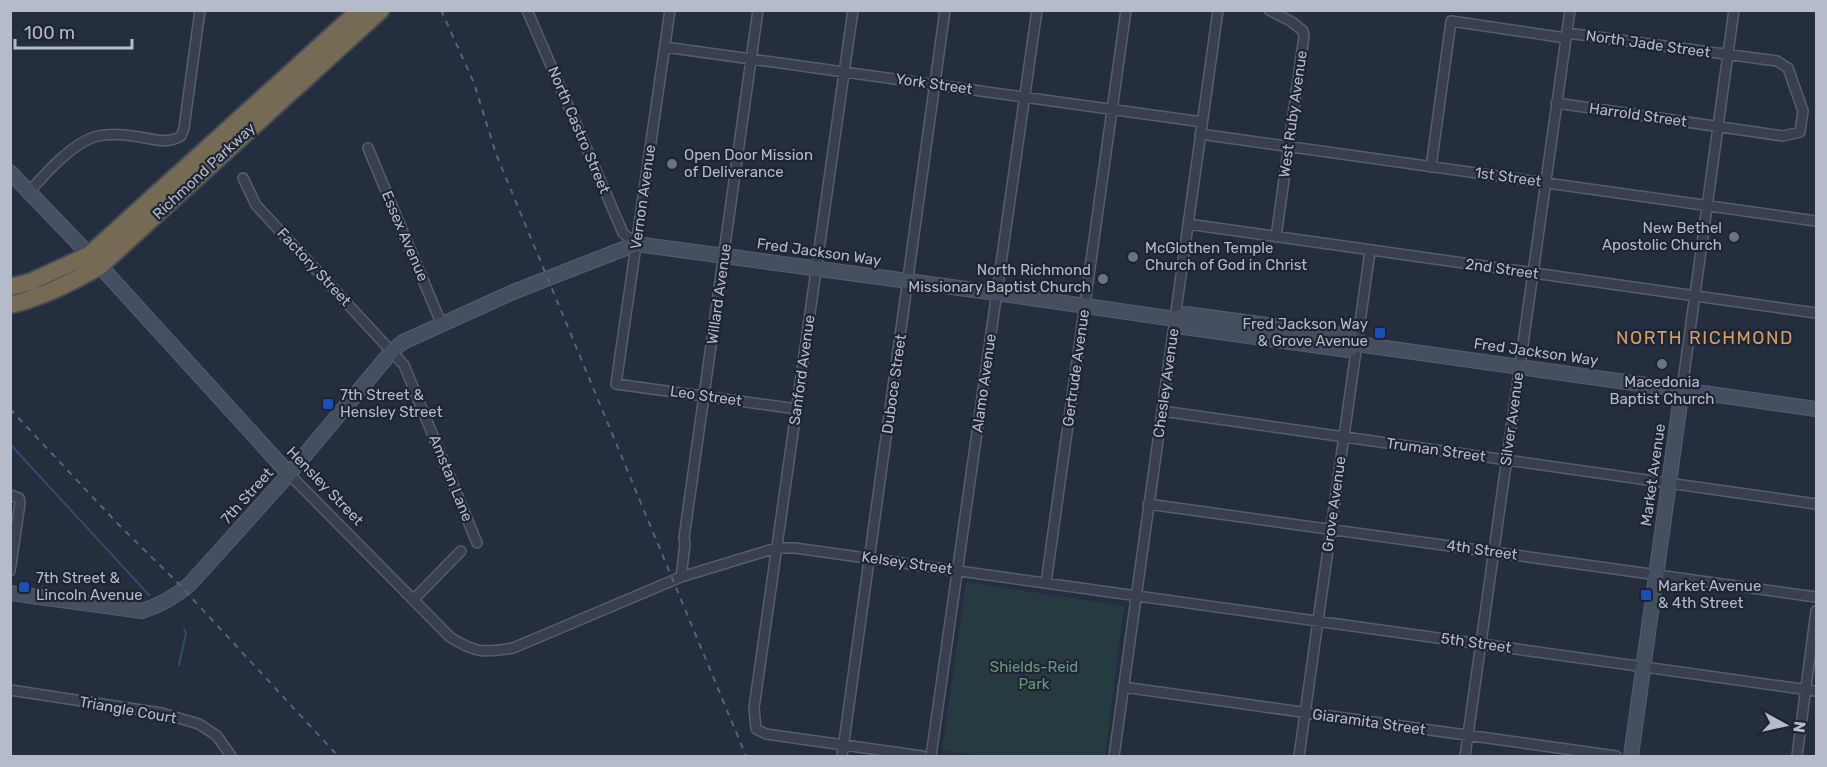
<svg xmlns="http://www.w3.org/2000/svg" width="1827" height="767" viewBox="0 0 1827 767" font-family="Rubik,sans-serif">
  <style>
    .green { fill: #263b40 }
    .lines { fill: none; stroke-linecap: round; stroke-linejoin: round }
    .stream { stroke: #394a68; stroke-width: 2 }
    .street-casing { stroke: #565e6c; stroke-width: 12 }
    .secondary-casing { stroke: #565e6c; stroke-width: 16 }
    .highway-casing { stroke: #434b59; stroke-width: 20 }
    .street { stroke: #38404f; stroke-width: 9 }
    .secondary { stroke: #464f62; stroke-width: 14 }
    .highway { stroke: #756b55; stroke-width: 16 }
    .rail { stroke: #5a6476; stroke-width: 2; stroke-dasharray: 6 6; stroke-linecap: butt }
    .worship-dot { fill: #6b7280; stroke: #1d2534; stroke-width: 2 }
    .transit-dot { fill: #1a4fb4; stroke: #1d2534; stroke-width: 2 }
    .labels { text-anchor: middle; stroke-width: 4.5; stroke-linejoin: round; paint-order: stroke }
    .street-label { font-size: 15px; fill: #b4bbc9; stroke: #1d2534 }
    .poi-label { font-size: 15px; fill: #b4bbc9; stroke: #1d2534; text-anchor: start }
    .park-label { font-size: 15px; fill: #6b9b7a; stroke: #1d2534 }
    .quarter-label { font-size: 18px; letter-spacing: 1.5px; fill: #d69d63; stroke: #1d2534 }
  </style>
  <rect width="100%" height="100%" fill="#242e3f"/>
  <path class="green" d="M966,582L1124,606L1105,756H982L942,750Z"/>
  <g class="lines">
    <path class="stream" d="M10,444L149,595
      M179,665L186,633L184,629"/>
    <defs>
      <path id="street" d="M527,10L623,233L636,244
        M670,10L616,384L797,409
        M853,10L754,708L756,729L766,734L922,756
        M1269,10L1292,22L1303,31L1304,36L1276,237
        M665,47L1202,122
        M1556,103L1783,136L1800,132L1803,111L1788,68L1777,61L1567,33
        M1200,134L1816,221
        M368,148L441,323
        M1431,167L1451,21L1566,38
        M243,178L256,205L404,365L477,543
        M29,192C46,173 73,142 98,136C112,133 126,135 140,137C155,140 168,144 181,136L184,128L200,10
        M1188,224L1816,313
        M1682,389L1734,10
        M1162,411L1816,504
        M289,474L450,637C475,653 484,653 513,648L681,577L776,548H795L1816,691
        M10,495L19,498L20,503L10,571
        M1148,504L1816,597
        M681,577L685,544L684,538L758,10
        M1046,583L1126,10
        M413,600L461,551
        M1123,687L1616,756
        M10,690L161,713L199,724L217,736L231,756
        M842,756L945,10
        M931,756L1037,10
        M1114,756L1218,10
        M1299,756L1370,251
        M1465,756L1570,10
        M1797,756L1816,611"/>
      <path id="secondary" d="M10,172L100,266L289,474
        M1175,319L1184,327L1348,350L1357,344L1816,409
        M10,593L142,611C161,605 175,597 190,584L289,474L392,351L403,342L513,292L636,244L996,293L1175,319L1186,314L1350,336L1357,344
        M1631,756L1682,389"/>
      <path id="highway" d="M10,287L30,282L89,255L360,10
        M10,305C43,297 71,283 100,266L381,10"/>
    </defs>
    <use href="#street" class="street-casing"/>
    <use href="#secondary" class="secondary-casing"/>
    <use href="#highway" class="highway-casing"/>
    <use href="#street" class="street"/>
    <use href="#secondary" class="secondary"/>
    <use href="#highway" class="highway"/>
    <path class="rail" d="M441,10L474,83L496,154L746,756
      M10,409L119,525L177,582L338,756"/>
  </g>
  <g class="worship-dot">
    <circle cx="672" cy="164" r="6"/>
    <circle cx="1734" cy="237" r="6"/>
    <circle cx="1133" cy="257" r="6"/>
    <circle cx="1103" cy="279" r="6"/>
    <circle cx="1662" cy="364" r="6"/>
  </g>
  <g class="transit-dot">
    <rect x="1374" y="327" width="12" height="12" rx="3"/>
    <rect x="322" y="398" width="12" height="12" rx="3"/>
    <rect x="18" y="581" width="12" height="12" rx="3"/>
    <rect x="1640" y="589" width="12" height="12" rx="3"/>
  </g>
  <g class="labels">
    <g class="street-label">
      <text transform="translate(1648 44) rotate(8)" y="5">North Jade Street</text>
      <text transform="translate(934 84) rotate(8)" y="5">York Street</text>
      <text transform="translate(1293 114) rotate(-82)" y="5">West Ruby Avenue</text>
      <text transform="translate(1638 115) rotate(8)" y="5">Harrold Street</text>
      <text transform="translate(579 130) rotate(67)" y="5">North Castro Street</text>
      <text transform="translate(204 171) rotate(-43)" y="5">Richmond Parkway</text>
      <text transform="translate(1508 177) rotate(8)" y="5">1st Street</text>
      <text transform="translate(643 197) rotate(-82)" y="5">Vernon Avenue</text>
      <text transform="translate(405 236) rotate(67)" y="5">Essex Avenue</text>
      <text transform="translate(819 252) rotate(8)" y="5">Fred Jackson Way</text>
      <text transform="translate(314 267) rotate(47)" y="5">Factory Street</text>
      <text transform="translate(1502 269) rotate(8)" y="5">2nd Street</text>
      <text transform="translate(719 294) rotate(-82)" y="5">Willard Avenue</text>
      <text transform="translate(1536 352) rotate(8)" y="5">Fred Jackson Way</text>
      <text transform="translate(1076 368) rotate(-82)" y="5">Gertrude Avenue</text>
      <text transform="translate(802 370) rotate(-82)" y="5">Sanford Avenue</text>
      <text transform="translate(984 383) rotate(-82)" y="5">Alamo Avenue</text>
      <text transform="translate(1166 383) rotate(-82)" y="5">Chesley Avenue</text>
      <text transform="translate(894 384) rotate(-82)" y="5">Duboce Street</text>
      <text transform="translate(706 396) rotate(8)" y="5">Leo Street</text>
      <text transform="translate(1512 419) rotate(-82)" y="5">Silver Avenue</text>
      <text transform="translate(1436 450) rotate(8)" y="5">Truman Street</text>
      <text transform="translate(1653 475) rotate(-82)" y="5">Market Avenue</text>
      <text transform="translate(451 478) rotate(68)" y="5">Amstan Lane</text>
      <text transform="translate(325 486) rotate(46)" y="5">Hensley Street</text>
      <text transform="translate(247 496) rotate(-48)" y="5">7th Street</text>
      <text transform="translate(1334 504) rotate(-82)" y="5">Grove Avenue</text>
      <text transform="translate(1482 550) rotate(8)" y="5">4th Street</text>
      <text transform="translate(907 563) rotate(8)" y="5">Kelsey Street</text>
      <text transform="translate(1476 643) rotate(8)" y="5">5th Street</text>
      <text transform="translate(128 710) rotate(10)" y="5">Triangle Court</text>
      <text transform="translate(1369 722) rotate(8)" y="5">Giaramita Street</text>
    </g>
    <g class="poi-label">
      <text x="684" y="160">Open Door Mission<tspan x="684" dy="17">of Deliverance</tspan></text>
      <text x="1722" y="233" text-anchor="end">New Bethel<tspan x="1722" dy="17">Apostolic Church</tspan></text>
      <text x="1145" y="253">McGlothen Temple<tspan x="1145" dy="17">Church of God in Christ</tspan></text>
      <text x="1091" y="275" text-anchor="end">North Richmond<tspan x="1091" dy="17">Missionary Baptist Church</tspan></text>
      <text x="1368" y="329" text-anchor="end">Fred Jackson Way<tspan x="1368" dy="17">&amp; Grove Avenue</tspan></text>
      <text x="1662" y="387" text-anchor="middle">Macedonia<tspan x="1662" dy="17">Baptist Church</tspan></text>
      <text x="340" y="400">7th Street &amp;<tspan x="340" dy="17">Hensley Street</tspan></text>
      <text x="36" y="583">7th Street &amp;<tspan x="36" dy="17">Lincoln Avenue</tspan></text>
      <text x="1658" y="591">Market Avenue<tspan x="1658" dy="17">&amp; 4th Street</tspan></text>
    </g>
    <g class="park-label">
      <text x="1034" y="672">Shields-Reid<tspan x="1034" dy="17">Park</tspan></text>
    </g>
    <g class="quarter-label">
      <text x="1705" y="344">NORTH RICHMOND</text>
    </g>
  </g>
  <rect width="1827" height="767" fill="none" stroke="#b4bbc9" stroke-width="24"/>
  <g transform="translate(1785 725) rotate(98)" stroke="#1d2534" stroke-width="4.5" paint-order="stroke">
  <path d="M0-4.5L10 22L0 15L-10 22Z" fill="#b4bbc9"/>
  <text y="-9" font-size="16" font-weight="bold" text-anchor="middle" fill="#b4bbc9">N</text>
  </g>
  <path d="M15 39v9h117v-9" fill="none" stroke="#b4bbc9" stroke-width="3"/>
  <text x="24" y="39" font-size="18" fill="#b4bbc9" stroke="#1d2534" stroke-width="4.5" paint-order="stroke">100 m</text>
</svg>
